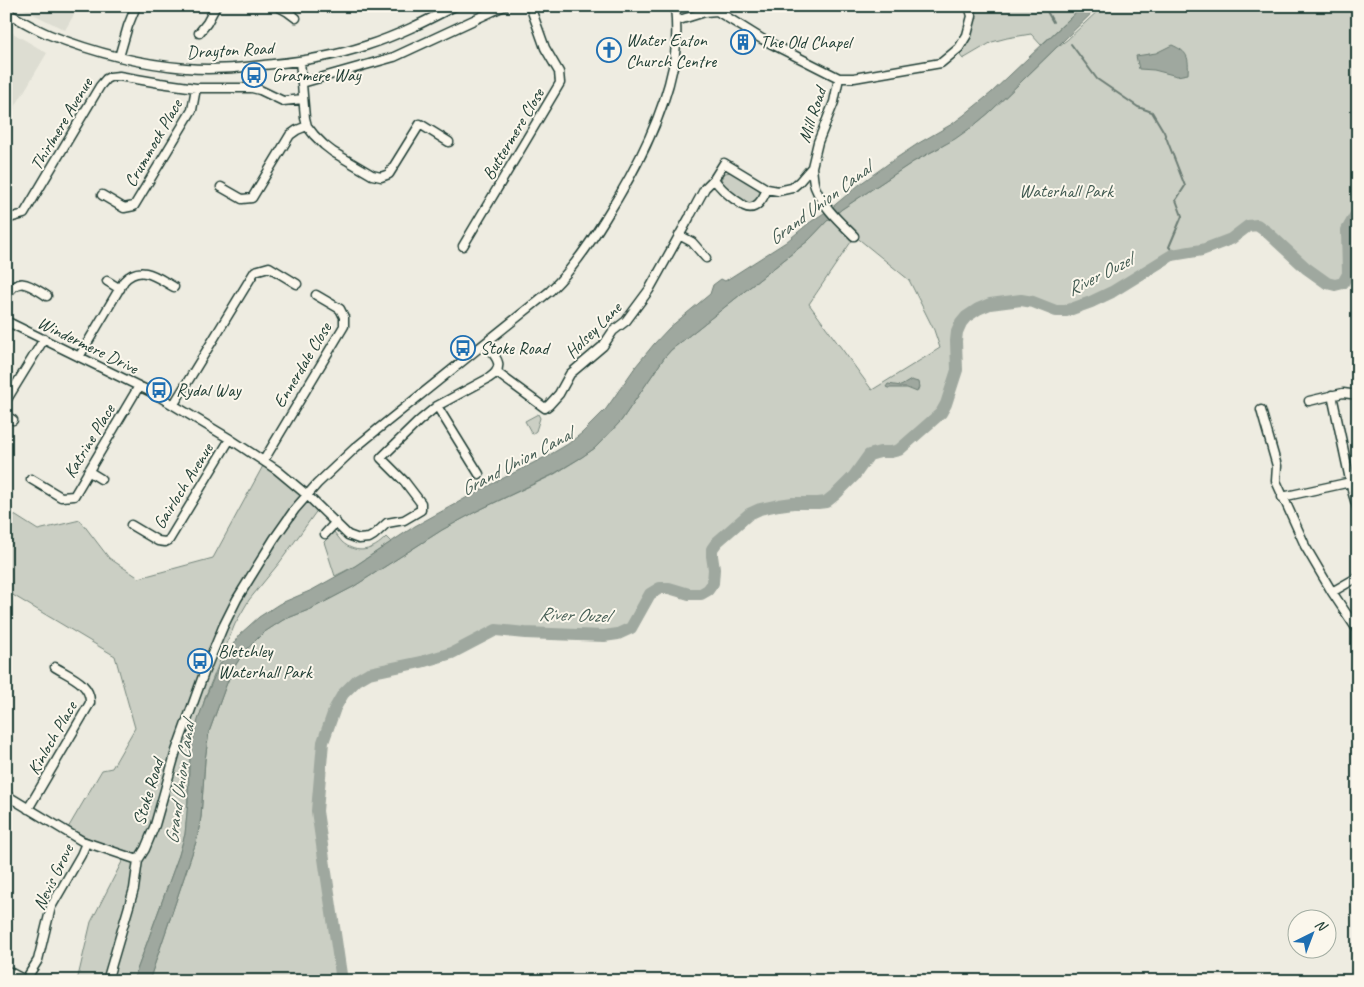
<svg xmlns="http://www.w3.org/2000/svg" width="1364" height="987" viewBox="0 0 1364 987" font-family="Caveat,sans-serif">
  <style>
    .built { fill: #ddddd2 }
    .green { fill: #cbcfc4; stroke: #75867c; fill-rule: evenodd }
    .water { fill: #9fa89f; stroke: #6c7d74 }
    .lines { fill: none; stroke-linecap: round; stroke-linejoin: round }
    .stream { stroke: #6c7d74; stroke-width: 2 }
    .river { stroke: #9fa89f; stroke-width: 12 }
    .minor-casing { stroke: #1f3d34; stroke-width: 11 }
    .minor { stroke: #fbf7ec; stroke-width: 8 }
    .labels { text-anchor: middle; stroke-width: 4; stroke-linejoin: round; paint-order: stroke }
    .poi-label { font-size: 18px; fill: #1f3d34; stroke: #fbf7ec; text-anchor: start }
    .street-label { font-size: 18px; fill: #1f3d34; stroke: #fbf7ec }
    .park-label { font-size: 18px; fill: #415a51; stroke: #fbf7ec }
    .water-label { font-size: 19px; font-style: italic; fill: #455d54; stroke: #fbf7ec }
  </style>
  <rect width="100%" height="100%" fill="#eeece1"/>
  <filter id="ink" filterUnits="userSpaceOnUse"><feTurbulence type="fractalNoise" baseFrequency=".02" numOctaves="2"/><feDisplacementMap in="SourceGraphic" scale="10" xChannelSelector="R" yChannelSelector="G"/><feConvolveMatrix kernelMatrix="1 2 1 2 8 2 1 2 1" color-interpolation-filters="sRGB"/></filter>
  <g filter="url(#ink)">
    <path class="built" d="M17,6H79L65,30Z
      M6,29L47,53L6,122Z"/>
    <path class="green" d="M683,6H707L704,9L690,13L684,10Z
      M974,6H1083L1041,45L1031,34L1007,38L992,42L963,59L959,54L972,35Z
      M1103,6H1358V216H1355L1347,230L1348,274L1343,283L1335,285L1327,283L1306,268L1267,232L1257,225L1248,226L1231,239L1202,250L1172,255L1112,292L1091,302L1066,311H1056L1033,302L1021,300L990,304L978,309L966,317L961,323L957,332L956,341L957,370L946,404L941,413L899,450L891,452H880L869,455L854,476L836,494L826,502L818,503H793L779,505L760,509L749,514L718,542L712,549V556L714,570L713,583L708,590L700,594H689L669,588H660L650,594L631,628L618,634L604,636L525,633L496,630L452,653L421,662L369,673L357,680L343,694L335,708L323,742L317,811L342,981H149L197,839L201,817L205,760L209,732L225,688L232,671L240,658L250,646L263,633L283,620L311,609L353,587L442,530L477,511L553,475L582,457L595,448L621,421L664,358L671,350L809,240L827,221L842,209L913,162L939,148L972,127L990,112L1057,47L1067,40ZM855,236L909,280L934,330L940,348L872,390L809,304Z
      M731,172L762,192C760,201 755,203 746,204L726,187L721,179L725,173Z
      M538,414L540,418L536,431L532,434L525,421Z
      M264,464L318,509L280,562L249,600L235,624L206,695L192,744L189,767L187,816L185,834L179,855L133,981H77L91,922L127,852L95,841L68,828L102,770L112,768L135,728L115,656L6,591V506L8,511L38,530L80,520L109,558L139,578L213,558Z
      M334,532C337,535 339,539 342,542C357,555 373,551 386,537L391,542L355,566L335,576L324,542Z"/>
    <path class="water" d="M1083,6H1099L990,112L972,127L955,139L913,162L842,209L827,221L809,240L671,350L664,358L621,421L595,448L582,457L552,475L477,511L442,530L353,587L311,609L283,620L263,633L250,646L240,658L232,671L225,688L209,732L205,760L201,817L197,839L149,981H133L179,855L185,834L188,801L189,767L192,744L198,720L206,696L219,666L239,635L259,617L279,604L312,590L355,566L415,526L457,503L478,491L551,454L568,444L582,433L606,409L636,366L654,344L669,328L710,294L713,285L721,279L725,281L786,242L809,223L830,209L860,184L892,161L919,143L952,124L964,115L991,93Z
      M1172,45C1188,52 1189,57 1188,74L1177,76L1154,70L1139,69L1136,56L1156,53Z
      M911,380L918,382L919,387L917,392L907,388H888L886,387L888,384L901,386Z"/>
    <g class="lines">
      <path class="stream" d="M1044,6L1053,22
        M1071,44L1097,79L1138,107L1152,112L1164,132L1185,186L1176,200L1182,216L1169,247L1177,255"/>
      <path class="river" d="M342,981L317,811L323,742L335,708L343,694L357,680L369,673L421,662L452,653L496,630L525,633L604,636L618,634L631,628L650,594L660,588H669L689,594H701L708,590L713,583L714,569L712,556V549L717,542L749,514L760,509L779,505L793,503H818L826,502L836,494L854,476L869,455L880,452H891L899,450L941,413L946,404L957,370L956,341L957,332L961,323L966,317L978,309L990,304L1021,300L1033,302L1056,311H1066L1091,302L1112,292L1172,255L1202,250L1231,239L1248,226L1257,225L1267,232L1306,268L1327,283L1335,285L1343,283L1348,274L1347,230L1355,216H1358"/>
      <defs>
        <path id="minor" d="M277,6L288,12L296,18
          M6,12C20,20 35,29 50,35C93,52 139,64 186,68C215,71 244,67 273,64C304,61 335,56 365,46C397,36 426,21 455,6
          M676,21L705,12L717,11L762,39L839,78H854L941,63L959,48L967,35L972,16L969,6
          M199,33L207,23L216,6
          M119,57L128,26L136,6
          M300,61L305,118L307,126L314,135L324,145L333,152L372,175L381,177L389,174L420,124L449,142
          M302,83L394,57L504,6
          M812,168C813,174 813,181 815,187C823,207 840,222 854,236
          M221,187L242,199L252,198L290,135L297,130L307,126
          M767,189C763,199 756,212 744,206C741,204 737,201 734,199C726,193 720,188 714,179L724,163L767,189L778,191L792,188L799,182L812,167L818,142L834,102L839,78
          M102,195L124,208L134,206L192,110L196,88
          M691,214L705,188L714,179
          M6,219L24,214L100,86L106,79L110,77L119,76L160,83L196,88H252L260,90L283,101L303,99
          M679,235L692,242L706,258
          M463,246L560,83L559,72L545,48L530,6
          M107,281L120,289
          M6,296C19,274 31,286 47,296
          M6,321L155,394L230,439L277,470L307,495L348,535L359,539L369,538L374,535L387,523L404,520L421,510V503L405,482L381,458L419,421L437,406L489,378C507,366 495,356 485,344
          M79,357L124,281C141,263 158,278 174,287
          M496,372L545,408L549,405L559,394L570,374L603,346L613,331L626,321L649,290L689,218
          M1332,395L1353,494L1358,510
          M6,401L44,339
          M1309,401L1343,393L1358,395
          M174,404L255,271L269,267L297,284
          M437,406L479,474
          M1261,410L1277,466L1276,481L1304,543
          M6,416L13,420
          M264,460L344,326V317L340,309L316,295
          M88,471L101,479
          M31,479L61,497L74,496L139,386
          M1282,497L1351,482L1358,479
          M131,525L158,541L165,542L169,540L230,439
          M325,534L336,522
          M1305,546L1332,592
          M1358,577L1332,592L1358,631
          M6,795L82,841L138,860
          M28,809L90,703C91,683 69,676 55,667
          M6,970L25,980
          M25,981L38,960L51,907L81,855L86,843
          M107,981L134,889L138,860L145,849L155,825L176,751L204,673L223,627L237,599L274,539L295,509L317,484L355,448L378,429L550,291C572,270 589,245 605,219C634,173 662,121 673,67C677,47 677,26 675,6"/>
      </defs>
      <use href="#minor" class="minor-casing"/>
      <use href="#minor" class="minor"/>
    </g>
  </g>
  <defs>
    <symbol id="building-ring" viewBox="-11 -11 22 22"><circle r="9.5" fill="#fbf7ec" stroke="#1f6fb2" stroke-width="1.5"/><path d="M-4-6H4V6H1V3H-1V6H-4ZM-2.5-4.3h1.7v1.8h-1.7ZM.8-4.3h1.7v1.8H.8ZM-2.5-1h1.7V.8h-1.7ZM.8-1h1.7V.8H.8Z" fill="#1f6fb2"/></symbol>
    <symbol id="church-ring" viewBox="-11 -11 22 22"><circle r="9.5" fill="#fbf7ec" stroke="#1f6fb2" stroke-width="1.5"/><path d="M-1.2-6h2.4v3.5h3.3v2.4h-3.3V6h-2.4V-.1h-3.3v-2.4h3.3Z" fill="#1f6fb2"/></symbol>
    <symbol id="bus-ring" viewBox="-11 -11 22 22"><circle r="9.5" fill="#fbf7ec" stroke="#1f6fb2" stroke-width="1.5"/><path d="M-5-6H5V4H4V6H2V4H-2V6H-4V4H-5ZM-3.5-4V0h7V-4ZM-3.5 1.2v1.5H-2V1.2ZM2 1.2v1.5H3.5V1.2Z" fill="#1f6fb2"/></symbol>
  </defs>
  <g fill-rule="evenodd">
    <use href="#building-ring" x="729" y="28" width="28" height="28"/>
    <use href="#church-ring" x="595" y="36" width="28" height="28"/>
    <use href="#bus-ring" x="240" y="61" width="28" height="28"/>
    <use href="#bus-ring" x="449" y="334" width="28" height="28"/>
    <use href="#bus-ring" x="145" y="376" width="28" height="28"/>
    <use href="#bus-ring" x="186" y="647" width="28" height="28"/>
  </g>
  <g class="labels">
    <g class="poi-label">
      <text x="626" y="46">Water Eaton<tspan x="626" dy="21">Church Centre</tspan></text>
      <text x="760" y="48">The Old Chapel</text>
      <text x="272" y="81">Grasmere Way</text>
      <text x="480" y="354">Stoke Road</text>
      <text x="176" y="396">Rydal Way</text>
      <text x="218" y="657">Bletchley<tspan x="218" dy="21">Waterhall Park</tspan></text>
    </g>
    <g class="street-label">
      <text transform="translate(230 50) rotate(-3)" y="6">Drayton Road</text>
      <text transform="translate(812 115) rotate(-72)" y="6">Mill Road</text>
      <text transform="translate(61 124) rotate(-59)" y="6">Thirlmere Avenue</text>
      <text transform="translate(513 134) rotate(-59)" y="6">Buttermere Close</text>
      <text transform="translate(153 143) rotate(-60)" y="6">Crummock Place</text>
      <text transform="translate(593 330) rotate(-45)" y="6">Holsey Lane</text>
      <text transform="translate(88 345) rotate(26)" y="6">Windermere Drive</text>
      <text transform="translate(302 365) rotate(-59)" y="6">Ennerdale Close</text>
      <text transform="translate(89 441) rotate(-59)" y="6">Katrine Place</text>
      <text transform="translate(183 486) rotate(-58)" y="6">Gairloch Avenue</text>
      <text transform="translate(52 738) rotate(-60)" y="6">Kinloch Place</text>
      <text transform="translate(148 792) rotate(-73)" y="6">Stoke Road</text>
      <text transform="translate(53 877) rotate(-64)" y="6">Nevis Grove</text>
    </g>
    <g class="park-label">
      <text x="1066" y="197">Waterhall Park</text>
    </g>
    <g class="water-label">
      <text transform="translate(819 203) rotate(-37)" y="7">Grand Union Canal</text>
      <text transform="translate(1099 274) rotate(-27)" y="7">River Ouzel</text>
      <text transform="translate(516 461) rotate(-28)" y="7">Grand Union Canal</text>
      <text transform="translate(574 614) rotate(2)" y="7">River Ouzel</text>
      <text transform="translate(179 783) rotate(-82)" y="7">Grand Union Canal</text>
    </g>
  </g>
  <rect width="1364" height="987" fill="none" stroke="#fbf7ec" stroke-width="25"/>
  <rect x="12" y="12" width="1339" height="962" fill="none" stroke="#1f3d34" stroke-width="2" filter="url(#ink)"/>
  <g transform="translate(1312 934) rotate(42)"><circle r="24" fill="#fbf7ec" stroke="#a3ada2"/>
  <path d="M0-4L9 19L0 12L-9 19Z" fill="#1f6fb2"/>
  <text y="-8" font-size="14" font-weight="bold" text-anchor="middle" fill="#1f3d34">N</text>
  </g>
</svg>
